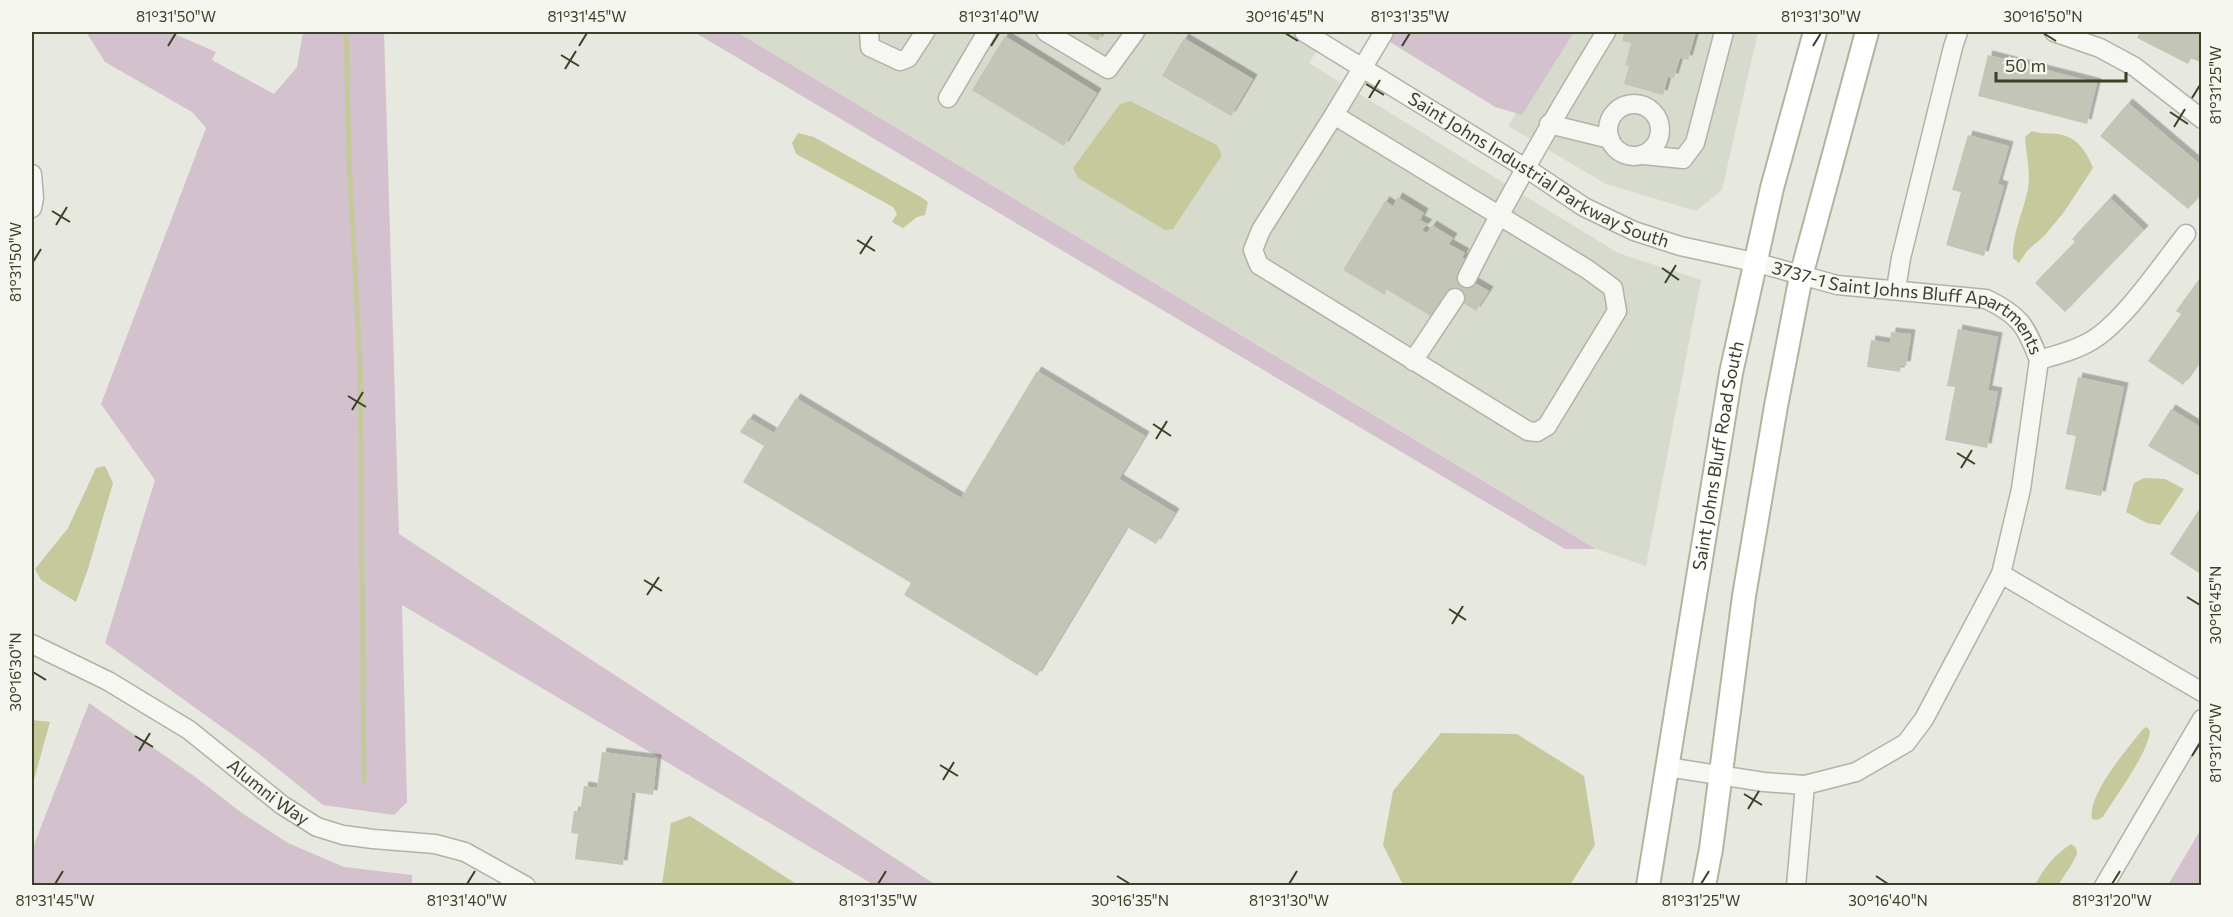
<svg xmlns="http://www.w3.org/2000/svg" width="2233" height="917" viewBox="0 0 2233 917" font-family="Commissioner,sans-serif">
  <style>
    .built { fill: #d7dbce }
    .green { fill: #d3c1cd }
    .water { fill: #c5c99b }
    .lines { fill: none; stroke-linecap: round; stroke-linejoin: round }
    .stream { stroke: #c5c99b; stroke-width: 5 }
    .building { fill: #c3c5b7; filter: url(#shadow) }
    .minor-casing { stroke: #b0b3a5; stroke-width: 21 }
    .major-casing { stroke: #b1b49f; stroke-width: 26 }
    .minor { stroke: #f6f7f2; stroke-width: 18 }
    .major { stroke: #fff; stroke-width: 22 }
    .ticks { fill: none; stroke: #3b4028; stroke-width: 2 }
    .labels { text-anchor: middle; stroke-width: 4.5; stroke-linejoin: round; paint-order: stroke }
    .street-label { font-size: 18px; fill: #3b4028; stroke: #f5f6ef }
    .neatline { fill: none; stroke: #3b4028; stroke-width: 2 }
    .ticks-label { font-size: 15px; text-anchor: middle; fill: #3b4028 }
  </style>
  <defs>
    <filter id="shadow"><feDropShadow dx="4.5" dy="-4.5" stdDeviation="0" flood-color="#0004"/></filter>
  </defs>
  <rect width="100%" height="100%" fill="#e7e9e0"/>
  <path class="built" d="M737,32H1329L1309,63L1618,253L1701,280L1646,566L1596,549Z
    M1565,32H1758L1722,190L1696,211L1606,184L1508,126Z"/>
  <path class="green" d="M86,32H170L216,52L212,60L274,94L297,67L303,32H384L399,534L936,885H874L402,605L407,802L394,815L323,805L258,753L105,643L155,480L101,404L206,128L192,112L105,62Z
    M694,32H737L1596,549H1565Z
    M1374,32H1574L1522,115L1495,107Z
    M89,703L194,776L242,813L288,843L344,867L412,875V885H32V850Z
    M2201,829V885H2168Z"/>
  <path class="water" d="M1130,101L1217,145L1222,155L1173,229L1165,230L1078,178L1073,168L1120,104Z
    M2032,131C2043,135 2055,132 2066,136C2080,141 2088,155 2093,168L2064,212L2045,235L2027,251L2019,263L2013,258C2012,233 2023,213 2028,189C2031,172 2026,154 2025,137Z
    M798,133L814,137L921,197L928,202L925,215L917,217L903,228L892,222L897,214L893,207L796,154L792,143Z
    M105,466L113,483L88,569L76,602L41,580L35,569L68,528L96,468Z
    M2144,478L2165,479L2184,489L2160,525L2147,523L2126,512L2134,483Z
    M32,720L50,722L32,787Z
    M2147,727L2150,731C2149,752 2115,797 2103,817L2097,820L2092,819C2087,795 2128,748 2143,729Z
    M1441,733L1517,734L1584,776L1595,845L1570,885H1403L1383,845L1393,791Z
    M690,816L798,885H662L671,823Z
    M2071,844L2076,848L2077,854L2072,864L2058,885H2035C2044,868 2054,855 2071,844Z"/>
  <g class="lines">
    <path class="stream" d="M346,32L349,157L360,363L364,781"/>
  </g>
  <path class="building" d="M1083,32H1103L1098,41Z
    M1624,32H1696L1688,60L1680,58L1674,78L1668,77L1663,95L1624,84L1629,66L1625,65L1631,43L1622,41Z
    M2140,32H2202V63L2191,58L2188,64L2137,38Z
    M1005,36L1097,93L1064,146L972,90Z
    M1184,38L1253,79L1231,116L1162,76Z
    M1988,55L2097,83L2087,124L1978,96Z
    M2128,103L2202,166V193L2188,209L2100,136Z
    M1968,135L2009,146L1998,184L2004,186L1984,256L1946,245L1961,192L1952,190Z
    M1398,197L1424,213L1420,220L1428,224L1422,230L1427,233L1432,225L1453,238L1449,244L1465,253L1462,257L1466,259L1458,273L1489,291L1476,311L1447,293L1432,317L1386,289L1385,295L1343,270L1385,201L1393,206Z
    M2110,198L2144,230L2065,312L2035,283L2075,242L2072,239Z
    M2202,275V358L2183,385L2148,361L2181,314L2176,311Z
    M1958,329L1998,337L1988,390L1998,392L1987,448L1945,440L1955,387L1947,386Z
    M1891,332L1911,334L1906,366L1901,365L1900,372L1867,367L1871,340L1890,343Z
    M1037,371L1145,436L1119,479L1175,513L1156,544L1127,527L1037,676L904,595L911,583L743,482L764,446L740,432L749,418L774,433L796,398L961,498Z
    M2078,377L2124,387L2101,496L2065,489L2076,436L2066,434Z
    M2171,409L2202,428V470L2198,475L2148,446Z
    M2202,505V575L2170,554Z
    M602,752L657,759L653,795L632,792L623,865L575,859L578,834L571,833L574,811L580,812L584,786L597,788Z"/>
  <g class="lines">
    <defs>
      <g id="minor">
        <path d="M869,32L870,47L900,61L908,58L925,32"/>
        <path d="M1046,32L1108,69L1135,32"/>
        <path id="s1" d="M1304,32L1535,174L1584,207L1634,231L1680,246L1754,262L1837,285L1986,299C2020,315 2026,326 2039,360L2021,489L2001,574L1924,719L1906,743L1856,772L1805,785L1764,782L1667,767"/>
        <path d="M2054,32L2100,48L2135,67L2202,119"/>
        <path d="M948,98L987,32"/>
        <circle cx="1634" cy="130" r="26"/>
        <path d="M1334,115L1261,230L1253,250L1259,265L1528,431L1537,432L1547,426L1617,311L1613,288L1587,269L1334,115L1384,32"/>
        <path d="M1549,124L1610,139"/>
        <path d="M1644,155L1683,159L1695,143L1724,32"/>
        <path d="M32,174L34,198L32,208"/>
        <path d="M1467,278C1509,193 1557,112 1606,32"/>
        <path d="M1896,289L1901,258L1953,47L1958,32"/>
        <path d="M2039,360C2057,355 2076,350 2091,341C2123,323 2162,264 2186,234"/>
        <path d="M1413,361L1455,298"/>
        <path d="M2001,574L2202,692"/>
        <path id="s2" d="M32,644L108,681L189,730L282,805L317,827L343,835L373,839L435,844L465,852L526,886"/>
        <path d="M1796,886L1805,785"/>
        <path d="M2104,886L2202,719"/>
      </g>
      <g id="major">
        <path id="s3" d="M1648,886L1731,373L1772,188L1815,32"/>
        <path d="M1704,886L1711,849L1744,596L1776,406L1801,276L1867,32"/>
      </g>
    </defs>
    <use href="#minor" class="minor-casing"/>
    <use href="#major" class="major-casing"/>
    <use href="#minor" class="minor"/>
    <use href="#major" class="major"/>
  </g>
  <path class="ticks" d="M1285,33L1298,41M2043,33L2056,41M168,46L176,33M579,46L587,33M991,46L999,33M1402,46L1410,33M1813,46L1821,33M561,55L579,66M565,69L576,51M1366,84L1384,95M1369,98L1380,80M2192,98L2200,85M2170,112L2188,124M2174,127L2185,109M52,211L70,222M56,225L67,207M857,240L875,251M860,254L872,236M33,262L41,249M1662,268L1679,280M1665,283L1676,265M348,396L366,407M352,410L363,392M1153,424L1171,436M1156,439L1167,421M1957,453L1975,464M1961,468L1972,450M644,580L662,591M647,595L659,577M2187,597L2200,605M1449,609L1466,620M1452,624L1463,606M33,672L46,680M135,736L153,747M139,751L150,733M2192,756L2200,743M940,765L958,776M943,780L954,762M1744,794L1762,805M1748,809L1759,791M1117,876L1130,884M1876,876L1888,884M55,884L63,871M467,884L475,871M878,884L886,871M1289,884L1297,871M1701,884L1709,871M2112,884L2120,871"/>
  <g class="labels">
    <g class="street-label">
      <text dy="6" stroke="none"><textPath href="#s1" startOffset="273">Saint Johns Industrial Parkway South</textPath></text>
      <text dy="6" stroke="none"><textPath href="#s1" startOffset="676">3737-1 Saint Johns Bluff Apartments</textPath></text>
      <text dy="6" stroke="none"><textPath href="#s3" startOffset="436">Saint Johns Bluff Road South</textPath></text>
      <text dy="6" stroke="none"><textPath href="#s2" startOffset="280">Alumni Way</textPath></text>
    </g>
  </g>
  <rect width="2233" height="917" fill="none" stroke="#f5f6ef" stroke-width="66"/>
  <path d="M1996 72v9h130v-9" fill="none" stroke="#3b4028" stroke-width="3"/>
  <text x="2005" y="72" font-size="18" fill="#3b4028" stroke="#f5f6ef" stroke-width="4.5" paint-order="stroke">50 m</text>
  <rect x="33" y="33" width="2167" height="851" class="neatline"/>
  <g class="ticks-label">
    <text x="176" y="22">81°31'50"W</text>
    <text x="587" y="22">81°31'45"W</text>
    <text x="999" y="22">81°31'40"W</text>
    <text x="1285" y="22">30°16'45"N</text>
    <text x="1410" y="22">81°31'35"W</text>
    <text x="1821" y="22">81°31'30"W</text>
    <text x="2043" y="22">30°16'50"N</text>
    <text transform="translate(2216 85) rotate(-90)" y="5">81°31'25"W</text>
    <text transform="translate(16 262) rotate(-90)" y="5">81°31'50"W</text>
    <text transform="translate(2216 605) rotate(-90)" y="5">30°16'45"N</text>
    <text transform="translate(16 672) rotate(-90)" y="5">30°16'30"N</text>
    <text transform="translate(2216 743) rotate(-90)" y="5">81°31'20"W</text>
    <text x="55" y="906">81°31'45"W</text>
    <text x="467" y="906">81°31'40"W</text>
    <text x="878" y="906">81°31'35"W</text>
    <text x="1130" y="906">30°16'35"N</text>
    <text x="1289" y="906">81°31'30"W</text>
    <text x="1701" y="906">81°31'25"W</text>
    <text x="1888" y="906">30°16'40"N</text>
    <text x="2112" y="906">81°31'20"W</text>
  </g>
</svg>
